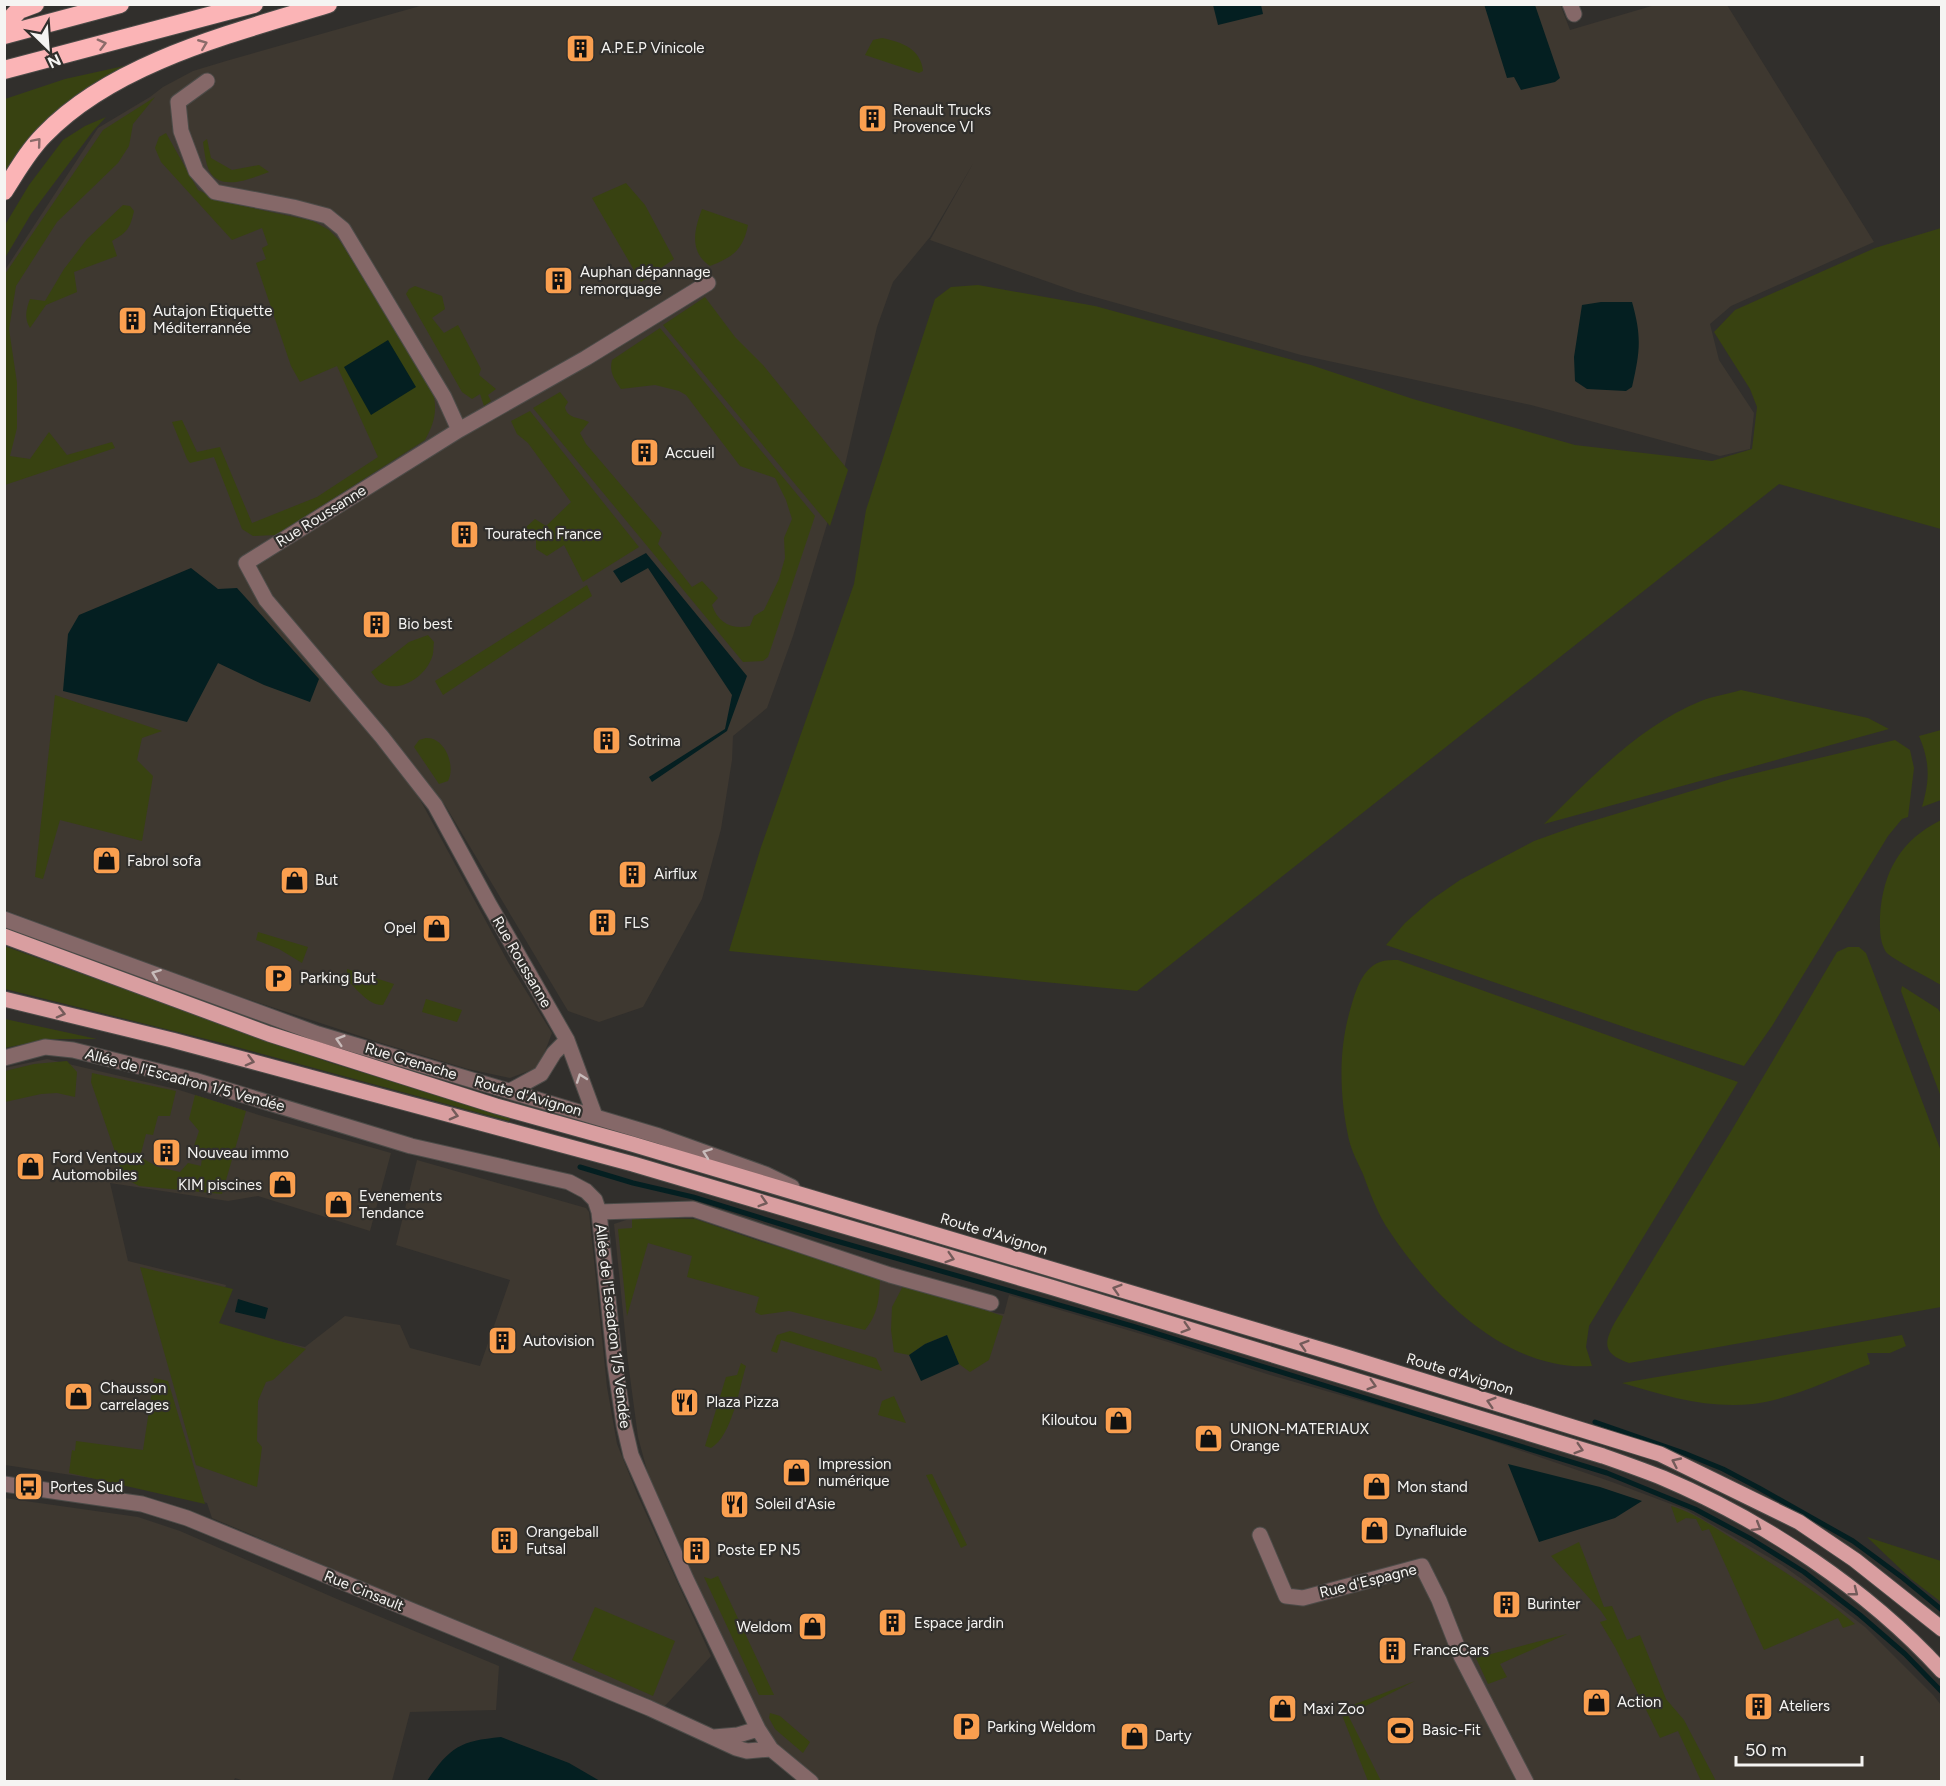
<svg xmlns="http://www.w3.org/2000/svg" width="1946" height="1786" viewBox="0 0 1946 1786" font-family="Figtree,sans-serif">
  <style>
    .built { fill: #3e3830 }
    .green { fill: #384211 }
    .water { fill: #041f21 }
    .lines { fill: none; stroke-linecap: round; stroke-linejoin: round }
    .stream { stroke: #041f21; stroke-width: 5 }
    .minor-casing { stroke: #4c4b48; stroke-width: 17 }
    .primary-casing { stroke: #4c4b48; stroke-width: 17 }
    .motorway-casing { stroke: #4c4b48; stroke-width: 20 }
    .minor { stroke: #856868; stroke-width: 15 }
    .primary { stroke: #d99ea0; stroke-width: 15 }
    .motorway { stroke: #fbb4b6; stroke-width: 18 }
    .oneway { stroke: #8c6b6a }
    .oneway2 { stroke: #c8bcbb }
    .oneway3 { stroke: #745b5a }
    .labels { text-anchor: middle; stroke-width: 4.5; stroke-linejoin: round; paint-order: stroke }
    .poi-label { font-size: 15px; fill: #f5f4f2; stroke: #312f2c; text-anchor: start }
    .street-label { font-size: 15px; fill: #f5f4f2; stroke: #312f2c }
  </style>
  <rect width="100%" height="100%" fill="#312f2c"/>
  <path class="built" d="M427,4H959L960,6L962,4H1560L1570,30L1655,5H1727L1874,242L1731,306L1710,324L1719,360L1754,413L1750,449L1720,456L1531,405L1301,355L1077,292L930,240L974,162L930,237L893,282L877,327L845,465L793,636L767,708L733,736L732,760L721,829L702,899L643,1007L599,1022L568,1011L445,805L401,769L411,783L508,962L552,1033L539,1067L510,1078L468,1069L378,1042L211,987L5,910V270L98,128L150,97L163,87L193,71L226,61Z
    M47,1059L176,1089L262,1116L391,1153L370,1231L258,1196L228,1201L110,1183L128,1261L226,1285L214,1326L305,1347L345,1316L400,1325L410,1348L480,1366L510,1280L396,1245L417,1160L586,1208L589,1212L607,1387L617,1444L638,1496L711,1656L663,1708L212,1518L207,1503L151,1487L5,1465L4,1068Z
    M632,1218L695,1219L762,1242L996,1313L1004,1314L1009,1295L1168,1342L1270,1375L1449,1426L1612,1482L1687,1510L1782,1565L1817,1590L1865,1627L1934,1696L1941,1705V1781H821L793,1761L767,1734L753,1709L651,1485L638,1437L628,1362L614,1224Z
    M4,1498L138,1517L180,1531L337,1599L499,1666L496,1710L410,1712L392,1781L247,1782L235,1778L233,1782L5,1781Z"/>
  <path class="green" d="M882,38C902,42 921,49 923,71L919,73L865,55L873,40Z
    M133,64L24,146L5,173V99L65,79Z
    M155,97L133,124L129,146L118,163L57,222L16,286L9,329L17,383V428L10,456L30,459L49,432L67,455L112,442L115,448L5,485V274L103,130Z
    M106,117L93,131L31,214L5,258V225L29,185L63,140L85,126Z
    M166,133L198,190L224,202L313,221L329,230L340,241L432,389C438,409 435,422 425,440L276,535L253,536L242,529L214,457L190,463L187,459L172,422L182,420L197,452L220,447L252,523L317,497L378,457L337,366L300,382L291,366L256,263L266,259L262,248L268,245L262,228L232,240L161,162L155,148L159,137Z
    M207,139L211,158L232,170L259,165L269,172C251,178 216,195 207,165C205,158 204,149 203,142Z
    M626,183L645,205L674,259L641,282L592,198Z
    M123,205L130,206L134,211C130,228 128,232 112,241L117,256L74,272L77,292L46,305L30,328C24,318 26,310 30,299L45,301L64,269L87,239Z
    M702,209L748,225C743,250 733,257 710,266C689,252 694,230 702,209Z
    M1941,228V529L1779,484L1137,991L729,951L761,847L854,584L866,510L935,299L951,287L978,285L1095,306L1311,365L1413,399L1575,445L1712,461L1752,449L1757,407L1750,389L1714,332L1735,310L1875,248Z
    M415,286L442,296L445,309L432,318L444,333L458,325L481,369L479,375L496,389L488,395L491,401L484,406L480,394L472,399L462,392L406,294L409,289Z
    M705,297L735,337L763,365L848,470L830,526L663,325Z
    M660,328L815,516L768,657L763,661L743,662L533,408L560,392L568,402L565,407C567,419 580,417 589,422L580,433L586,444L662,533L658,544L692,587L702,581L718,598L712,605C718,623 732,630 750,626L754,616L764,610L779,579L785,558L784,538L792,519L786,500L775,478L740,466L686,395L679,391L655,385L621,389C614,379 609,372 612,360Z
    M530,411L639,547L583,582L564,545L547,556L536,549V533L525,528L535,519L546,526L571,502L528,443L517,434L511,421Z
    M587,585L592,596L443,695L435,681Z
    M428,635L434,642C433,647 434,653 432,657C426,676 400,694 381,683C377,681 374,675 371,672L409,642Z
    M1741,690L1868,718L1889,729L1544,824C1591,778 1639,726 1701,701C1713,696 1728,694 1741,690Z
    M55,695L162,731L142,738L137,760L153,776L142,841L60,820L43,879L35,877Z
    M1941,730V800L1922,807C1930,779 1930,762 1919,736Z
    M426,738C445,737 456,766 448,781L439,784L414,747L419,740Z
    M1895,740L1910,750L1914,768L1908,817L1902,819L1888,836L1772,1026L1744,1066L1633,1030L1386,945L1405,923L1431,900L1460,880L1534,841L1576,826L1731,779Z
    M1941,820V985C1931,979 1892,959 1886,952C1879,941 1880,928 1880,916C1883,871 1901,840 1941,820Z
    M258,932L308,947L302,963L279,949L256,940Z
    M4,946L331,1063L511,1117L509,1121L222,1043L5,989Z
    M1848,947H1859L1866,953L1941,1151V1307L1629,1363C1603,1354 1603,1344 1615,1322L1730,1133L1837,952Z
    M1398,960L1738,1082L1589,1326L1586,1347L1592,1366C1508,1372 1433,1297 1390,1232C1378,1215 1370,1193 1363,1174C1358,1163 1352,1152 1349,1140C1340,1099 1338,1055 1349,1014C1354,997 1360,969 1380,962C1385,960 1392,960 1398,960Z
    M347,969L394,984L383,1005C369,1006 357,989 347,980Z
    M1902,986L1938,1009L1941,1014V1097L1901,991Z
    M426,999L462,1010L457,1022L422,1012Z
    M5,1019L97,1039H48L5,1048Z
    M67,1061L77,1072L75,1097L57,1093L41,1094L5,1102V1071L34,1064Z
    M92,1073L176,1091L170,1116H158L153,1135L146,1134L140,1157L158,1167L180,1172L188,1163L201,1166L203,1150L194,1146L199,1131L189,1119L195,1095L246,1111L222,1194L139,1186L124,1178L91,1082Z
    M632,1218L695,1219L762,1242L862,1271L880,1280C879,1300 878,1314 865,1330L789,1311L761,1315L755,1312L759,1297L687,1277L692,1256L648,1243L627,1316L618,1229L632,1228Z
    M140,1267L233,1289L219,1323L306,1349L273,1380L266,1382L258,1401L257,1441L262,1447L257,1487L196,1465Z
    M904,1284L1003,1316L989,1360L970,1372L959,1364L947,1335L925,1344L909,1355L894,1352L891,1330L892,1307Z
    M790,1331L876,1358L882,1371L781,1340L777,1353L771,1351L777,1335Z
    M1902,1335L1906,1346L1890,1353H1867L1870,1364C1833,1378 1793,1399 1753,1404C1708,1409 1665,1396 1622,1383Z
    M741,1363L746,1366C739,1389 732,1436 711,1448L705,1446L726,1377L737,1375Z
    M154,1378L168,1381L205,1504L69,1473L72,1450L75,1451L76,1441L143,1450Z
    M894,1396L906,1423L878,1415L882,1401Z
    M932,1474L967,1545L961,1548L926,1475Z
    M1671,1506C1695,1513 1715,1528 1736,1541C1777,1567 1819,1593 1855,1624L1843,1628L1838,1618L1764,1650L1709,1529L1702,1531L1696,1519L1686,1518L1677,1523Z
    M1867,1537L1941,1561V1602L1911,1579Z
    M1579,1542L1604,1607L1612,1606L1627,1640L1640,1635L1666,1699L1684,1720L1716,1781H1701L1678,1731L1660,1738L1615,1647L1600,1622L1607,1620L1601,1611L1551,1556Z
    M718,1576L774,1695H759L704,1577L711,1579Z
    M595,1607L675,1641L653,1696L572,1660Z
    M1567,1634L1500,1664L1507,1677L1488,1684L1476,1658Z
    M1415,1681L1348,1715L1381,1781H1368L1340,1710Z
    M770,1713L780,1716L810,1742L803,1753L775,1729L769,1718Z"/>
  <path class="water" d="M1484,4L1535,5L1560,78L1555,82L1521,90L1514,77L1507,78Z
    M1213,5H1261L1263,14L1218,25Z
    M1601,302H1632C1642,337 1640,352 1632,387L1626,391L1587,389L1575,381L1574,357L1582,305Z
    M388,340L416,387L371,415L344,367Z
    M646,553L747,676L727,731L652,782L649,777L725,729L732,695L648,568L621,583L613,571Z
    M191,568L218,589L237,588L319,679L310,702L264,685L218,663L187,722L63,691L68,634L79,615Z
    M238,1299L268,1308L265,1319L235,1312Z
    M947,1335L959,1364L921,1381L909,1355L925,1344Z
    M1508,1464L1600,1487L1642,1501L1615,1518L1539,1542Z
    M501,1737L569,1763L600,1781H427C450,1747 460,1741 501,1737Z"/>
  <g class="lines">
    <path class="stream" d="M580,1167L633,1183L693,1197L826,1238L1132,1326L1607,1473L1695,1509L1751,1539L1804,1572L1860,1615L1905,1654L1942,1692
      M1595,1422L1684,1453L1723,1469L1759,1488L1853,1541L1903,1578L1942,1610"/>
    <defs>
      <path id="minor" d="M1570,4L1574,14
        M207,81L178,102L181,131L196,171L215,192L293,207L327,216L343,229L444,397L459,430L246,563L266,600L382,737L435,805L489,904L567,1040L595,1116
        M459,430L586,358L708,283
        M4,919L318,1034L659,1136L765,1174L792,1187
        M4,1058L45,1047L73,1050L194,1080L411,1146L569,1182L586,1191L595,1200L599,1212L615,1365L624,1425L631,1455L686,1579L758,1729L771,1749L811,1782
        M510,1091L541,1074L554,1053L567,1040
        M599,1212L693,1209L890,1275L991,1303
        M4,1484L142,1504L187,1518L649,1708L736,1748L747,1751L771,1749
        M1260,1535L1286,1596L1303,1598L1422,1566L1439,1600L1461,1656L1526,1782
        M714,1737L738,1735L758,1729"/>
      <path id="primary" d="M4,936L269,1034L357,1062L496,1106L632,1144L1343,1356L1660,1454L1799,1522L1855,1560L1942,1629
        M4,999L172,1040L633,1164L1054,1288L1603,1456C1623,1463 1643,1470 1663,1478C1764,1521 1867,1589 1942,1671"/>
      <path id="motorway" d="M4,26L19,10L35,4
        M4,35L120,4
        M4,70L254,4
        M4,191C17,171 28,151 44,135C114,62 234,33 328,4"/>
    </defs>
    <use href="#minor" class="minor-casing"/>
    <use href="#primary" class="primary-casing"/>
    <use href="#motorway" class="motorway-casing"/>
    <use href="#minor" class="minor"/>
    <use href="#primary" class="primary"/>
    <use href="#motorway" class="motorway"/>
  </g>
  <defs><path id="oneway-chevron" d="M-2-3.5L2.5 0L-2 3.5" fill="none" stroke-width="1.6" stroke-linecap="round" stroke-linejoin="round" transform="scale(1.5)"/></defs>
  <g class="oneway">
    <use href="#oneway-chevron" transform="translate(102 44) rotate(-15)"/>
    <use href="#oneway-chevron" transform="translate(203 44) rotate(-22)"/>
    <use href="#oneway-chevron" transform="translate(37 142) rotate(-50)"/>
  </g>
  <g class="oneway2">
    <use href="#oneway-chevron" transform="translate(156 974) rotate(-159)"/>
    <use href="#oneway-chevron" transform="translate(340 1040) rotate(-163)"/>
    <use href="#oneway-chevron" transform="translate(581 1078) rotate(-110)"/>
    <use href="#oneway-chevron" transform="translate(707 1153) rotate(-160)"/>
  </g>
  <g class="oneway3">
    <use href="#oneway-chevron" transform="translate(61 1013) rotate(14)"/>
    <use href="#oneway-chevron" transform="translate(250 1061) rotate(15)"/>
    <use href="#oneway-chevron" transform="translate(454 1115) rotate(15)"/>
    <use href="#oneway-chevron" transform="translate(763 1202) rotate(17)"/>
    <use href="#oneway-chevron" transform="translate(950 1258) rotate(17)"/>
    <use href="#oneway-chevron" transform="translate(1117 1289) rotate(-163)"/>
    <use href="#oneway-chevron" transform="translate(1186 1328) rotate(17)"/>
    <use href="#oneway-chevron" transform="translate(1304 1345) rotate(-163)"/>
    <use href="#oneway-chevron" transform="translate(1372 1385) rotate(17)"/>
    <use href="#oneway-chevron" transform="translate(1491 1402) rotate(-163)"/>
    <use href="#oneway-chevron" transform="translate(1579 1449) rotate(17)"/>
    <use href="#oneway-chevron" transform="translate(1676 1462) rotate(-155)"/>
    <use href="#oneway-chevron" transform="translate(1757 1527) rotate(31)"/>
    <use href="#oneway-chevron" transform="translate(1854 1592) rotate(38)"/>
  </g>
  <defs>
    <symbol id="building-square" viewBox="-11 -11 22 22"><rect x="-9" y="-9" width="18" height="18" rx="4" fill="#fa9f4f" stroke="#312f2c"/><path d="M-4-6H4V6H1V3H-1V6H-4ZM-2.5-4.3h1.7v1.8h-1.7ZM.8-4.3h1.7v1.8H.8ZM-2.5-1h1.7V.8h-1.7ZM.8-1h1.7V.8H.8Z" fill="#111"/></symbol>
    <symbol id="shop-square" viewBox="-11 -11 22 22"><rect x="-9" y="-9" width="18" height="18" rx="4" fill="#fa9f4f" stroke="#312f2c"/><path d="M-5-2.5h2.3a2.7 3.5 0 0 1 5.4 0H5L5.5 6h-11ZM-1.5-2.5h3a1.5 2.3 0 0 0-3 0Z" fill="#111"/></symbol>
    <symbol id="parking-square" viewBox="-11 -11 22 22"><rect x="-9" y="-9" width="18" height="18" rx="4" fill="#fa9f4f" stroke="#312f2c"/><path d="M-3.5-5.5H1a3.5 3.5 0 0 1 0 7H-1V5.5H-3.5ZM-1-3.4V-.6H.8a1.4 1.4 0 0 0 0-2.8Z" fill="#111"/></symbol>
    <symbol id="restaurant-square" viewBox="-11 -11 22 22"><rect x="-9" y="-9" width="18" height="18" rx="4" fill="#fa9f4f" stroke="#312f2c"/><path d="M-5-6h1v4h1v-4h1v4h1v-4h1v5L-1.5 .5V6h-2V.5L-5-1ZM5-6V6H3V1.5H1.5Q1.5-4 5-6Z" fill="#111"/></symbol>
    <symbol id="bus-square" viewBox="-11 -11 22 22"><rect x="-9" y="-9" width="18" height="18" rx="4" fill="#fa9f4f" stroke="#312f2c"/><path d="M-5-6H5V4H4V6H2V4H-2V6H-4V4H-5ZM-3.5-4V0h7V-4ZM-3.5 1.2v1.5H-2V1.2ZM2 1.2v1.5H3.5V1.2Z" fill="#111"/></symbol>
    <symbol id="stadium-square" viewBox="-11 -11 22 22"><rect x="-9" y="-9" width="18" height="18" rx="4" fill="#fa9f4f" stroke="#312f2c"/><path d="M0-5a6.5 5 0 1 0 0 10a6.5 5 0 1 0 0-10ZM-3.5-1.8h7v3.6h-7Z" fill="#111"/></symbol>
  </defs>
  <g fill-rule="evenodd">
    <use href="#building-square" x="564" y="32" width="33" height="33"/>
    <use href="#building-square" x="856" y="102" width="33" height="33"/>
    <use href="#building-square" x="542" y="264" width="33" height="33"/>
    <use href="#building-square" x="116" y="304" width="33" height="33"/>
    <use href="#building-square" x="628" y="436" width="33" height="33"/>
    <use href="#building-square" x="448" y="518" width="33" height="33"/>
    <use href="#building-square" x="360" y="608" width="33" height="33"/>
    <use href="#building-square" x="590" y="724" width="33" height="33"/>
    <use href="#shop-square" x="90" y="844" width="33" height="33"/>
    <use href="#building-square" x="616" y="858" width="33" height="33"/>
    <use href="#shop-square" x="278" y="864" width="33" height="33"/>
    <use href="#building-square" x="586" y="906" width="33" height="33"/>
    <use href="#shop-square" x="420" y="912" width="33" height="33"/>
    <use href="#parking-square" x="262" y="962" width="33" height="33"/>
    <use href="#building-square" x="150" y="1136" width="33" height="33"/>
    <use href="#shop-square" x="14" y="1150" width="33" height="33"/>
    <use href="#shop-square" x="266" y="1168" width="33" height="33"/>
    <use href="#shop-square" x="322" y="1188" width="33" height="33"/>
    <use href="#building-square" x="486" y="1324" width="33" height="33"/>
    <use href="#shop-square" x="62" y="1380" width="33" height="33"/>
    <use href="#restaurant-square" x="668" y="1386" width="33" height="33"/>
    <use href="#shop-square" x="1102" y="1404" width="33" height="33"/>
    <use href="#shop-square" x="1192" y="1422" width="33" height="33"/>
    <use href="#shop-square" x="780" y="1456" width="33" height="33"/>
    <use href="#bus-square" x="12" y="1470" width="33" height="33"/>
    <use href="#shop-square" x="1360" y="1470" width="33" height="33"/>
    <use href="#restaurant-square" x="718" y="1488" width="33" height="33"/>
    <use href="#shop-square" x="1358" y="1514" width="33" height="33"/>
    <use href="#building-square" x="488" y="1524" width="33" height="33"/>
    <use href="#building-square" x="680" y="1534" width="33" height="33"/>
    <use href="#building-square" x="1490" y="1588" width="33" height="33"/>
    <use href="#building-square" x="876" y="1606" width="33" height="33"/>
    <use href="#shop-square" x="796" y="1610" width="33" height="33"/>
    <use href="#building-square" x="1376" y="1634" width="33" height="33"/>
    <use href="#shop-square" x="1580" y="1686" width="33" height="33"/>
    <use href="#building-square" x="1742" y="1690" width="33" height="33"/>
    <use href="#shop-square" x="1266" y="1692" width="33" height="33"/>
    <use href="#parking-square" x="950" y="1710" width="33" height="33"/>
    <use href="#stadium-square" x="1384" y="1714" width="33" height="33"/>
    <use href="#shop-square" x="1118" y="1720" width="33" height="33"/>
  </g>
  <g class="labels">
    <g class="poi-label">
      <text x="601" y="53">A.P.E.P Vinicole</text>
      <text x="893" y="115">Renault Trucks<tspan x="893" dy="17">Provence VI</tspan></text>
      <text x="580" y="277">Auphan dépannage<tspan x="580" dy="17">remorquage</tspan></text>
      <text x="153" y="316">Autajon Etiquette<tspan x="153" dy="17">Méditerrannée</tspan></text>
      <text x="665" y="458">Accueil</text>
      <text x="485" y="539">Touratech France</text>
      <text x="398" y="629">Bio best</text>
      <text x="628" y="746">Sotrima</text>
      <text x="127" y="866">Fabrol sofa</text>
      <text x="654" y="879">Airflux</text>
      <text x="315" y="885">But</text>
      <text x="624" y="928">FLS</text>
      <text x="416" y="933" text-anchor="end">Opel</text>
      <text x="300" y="983">Parking But</text>
      <text x="187" y="1158">Nouveau immo</text>
      <text x="52" y="1163">Ford Ventoux<tspan x="52" dy="17">Automobiles</tspan></text>
      <text x="262" y="1190" text-anchor="end">KIM piscines</text>
      <text x="359" y="1201">Evenements<tspan x="359" dy="17">Tendance</tspan></text>
      <text x="523" y="1346">Autovision</text>
      <text x="100" y="1393">Chausson<tspan x="100" dy="17">carrelages</tspan></text>
      <text x="706" y="1407">Plaza Pizza</text>
      <text x="1097" y="1425" text-anchor="end">Kiloutou</text>
      <text x="1230" y="1434">UNION-MATERIAUX<tspan x="1230" dy="17">Orange</tspan></text>
      <text x="818" y="1469">Impression<tspan x="818" dy="17">numérique</tspan></text>
      <text x="50" y="1492">Portes Sud</text>
      <text x="1397" y="1492">Mon stand</text>
      <text x="755" y="1509">Soleil d'Asie</text>
      <text x="1395" y="1536">Dynafluide</text>
      <text x="526" y="1537">Orangeball<tspan x="526" dy="17">Futsal</tspan></text>
      <text x="717" y="1555">Poste EP N5</text>
      <text x="1527" y="1609">Burinter</text>
      <text x="914" y="1628">Espace jardin</text>
      <text x="792" y="1632" text-anchor="end">Weldom</text>
      <text x="1413" y="1655">FranceCars</text>
      <text x="1617" y="1707">Action</text>
      <text x="1779" y="1711">Ateliers</text>
      <text x="1303" y="1714">Maxi Zoo</text>
      <text x="987" y="1732">Parking Weldom</text>
      <text x="1422" y="1735">Basic-Fit</text>
      <text x="1155" y="1741">Darty</text>
    </g>
    <g class="street-label">
      <text transform="translate(321 516) rotate(-32)" y="5">Rue Roussanne</text>
      <text transform="translate(522 962) rotate(60)" y="5">Rue Roussanne</text>
      <text transform="translate(411 1061) rotate(17)" y="5">Rue Grenache</text>
      <text transform="translate(185 1080) rotate(15)" y="5">Allée de l'Escadron 1/5 Vendée</text>
      <text transform="translate(528 1096) rotate(16)" y="5">Route d'Avignon</text>
      <text transform="translate(994 1234) rotate(17)" y="5">Route d'Avignon</text>
      <text transform="translate(613 1326) rotate(83)" y="5">Allée de l'Escadron 1/5 Vendée</text>
      <text transform="translate(1460 1374) rotate(17)" y="5">Route d'Avignon</text>
      <text transform="translate(1368 1581) rotate(-14)" y="5">Rue d'Espagne</text>
      <text transform="translate(364 1591) rotate(22)" y="5">Rue Cinsault</text>
    </g>
  </g>
  <rect width="1946" height="1786" fill="none" stroke="#f5f4f2" stroke-width="12"/>
  <g transform="translate(48 48) rotate(155)" stroke="#312f2c" stroke-width="4.5" paint-order="stroke">
  <path d="M0-4.5L10 22L0 15L-10 22Z" fill="#f5f4f2"/>
  <text y="-9" font-size="16" font-weight="bold" text-anchor="middle" fill="#f5f4f2">N</text>
  </g>
  <path d="M1736 1756v9h126v-9" fill="none" stroke="#f5f4f2" stroke-width="3"/>
  <text x="1745" y="1756" font-size="18" fill="#f5f4f2" stroke="#312f2c" stroke-width="4.5" paint-order="stroke">50 m</text>
</svg>
